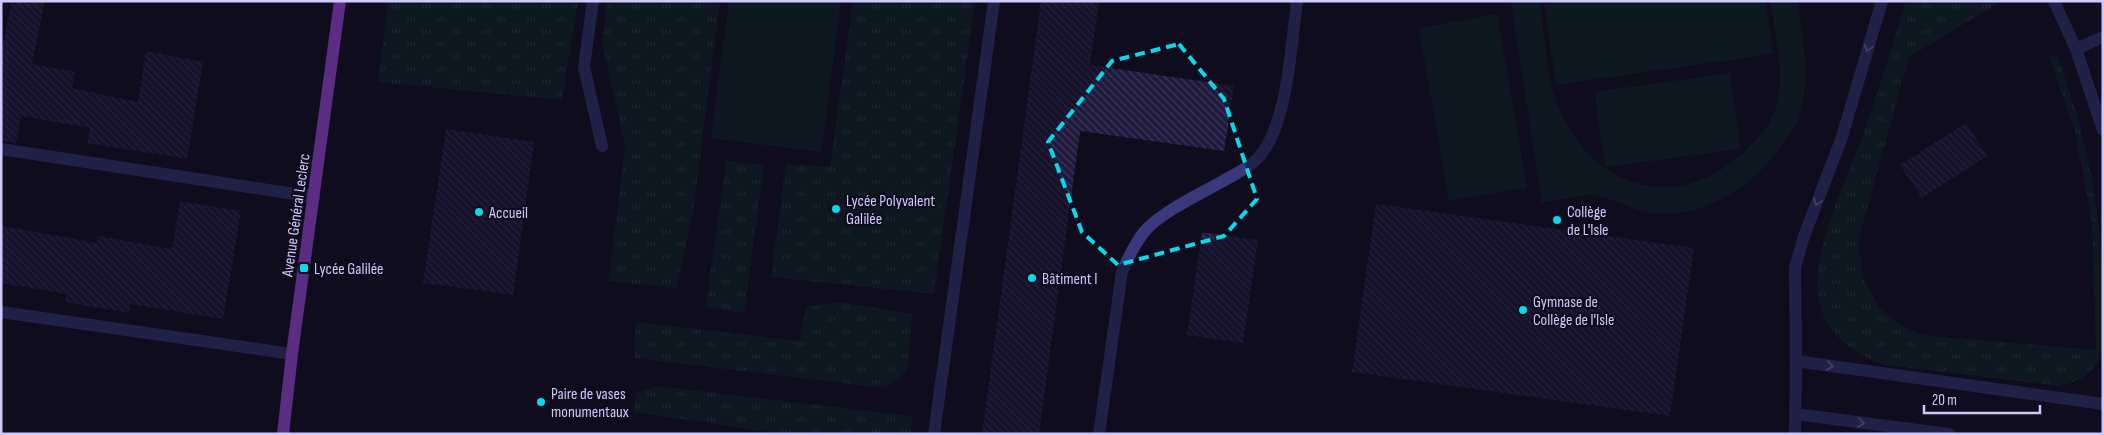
<svg xmlns="http://www.w3.org/2000/svg" width="2104" height="435" viewBox="0 0 2104 435" font-family="'Sofia Sans Condensed',sans-serif">
  <style>
    .grass { fill: url(#grass-tufts) }
    .pitch { fill: #0f2726 }
    .building { fill: url(#building-back-hatch) }
    .lines { fill: none; stroke-linecap: round; stroke-linejoin: round }
    .minor { stroke: #39387b; stroke-width: 12 }
    .major { stroke: #b953fb; stroke-width: 12 }
    .oneway { stroke: #7c79b6 }
    .marked { fill: none; stroke: #06daed; stroke-width: 4; stroke-dasharray: 10 6; stroke-linejoin: round }
    .poi-dot { fill: #06daed; stroke: #0f0c1d; stroke-width: 2 }
    .labels { text-anchor: middle; stroke-width: 4.5; stroke-linejoin: round; paint-order: stroke }
    .poi-label { font-size: 16px; fill: #cfc9fe; stroke: #0f0c1d; text-anchor: start }
    .street-label { font-size: 16px; fill: #cfc9fe; stroke: #0f0c1d }
  </style>
  <defs>
    <pattern id="grass-tufts" width="24" height="20" patternUnits="userSpaceOnUse" patternTransform="scale(1.25)"><rect width="24" height="20" fill="#0f2726"/><path d="M3 7l-1-3M5 7V3M7 7l1-3M15 17l-1-3M17 17v-4M19 17l1-3" fill="none" stroke="#314547"/></pattern>
    <pattern id="building-back-hatch" width="6" height="6" patternUnits="userSpaceOnUse" patternTransform="scale(1.25)"><rect width="6" height="6" fill="#1f193d"/><path d="M-1 5l2 2M0 0l6 6M5-1l2 2" fill="none" stroke="#3e395a"/></pattern>
  </defs>
  <rect width="100%" height="100%" fill="#0f0c1d"/>
  <path class="grass" d="M388,1H578L562,100L378,82Z
    M607,1H720L693,213L676,288L609,281L625,145L602,43Z
    M853,1H975L934,294L771,277L786,164L830,167Z
    M1906,1H2002L1909,57L1858,242L1863,278L1879,307L1900,325L1921,335L2096,350L2092,223L2075,131L2049,57L2057,55C2089,142 2103,216 2103,308C2103,323 2104,344 2100,358C2093,374 2075,383 2058,386L1884,365C1853,353 1827,336 1819,302C1808,254 1851,171 1867,124C1881,84 1893,42 1906,1Z
    M726,161L764,165L744,313L706,307Z
    M840,302L912,314L908,366L899,380L884,388L634,358L636,322L800,341L806,307Z
    M656,386L912,416L911,434H782L633,412L636,393Z"/>
  <path class="pitch" d="M729,1H841L821,152L711,138Z
    M1511,1H1540C1545,38 1545,79 1561,113C1597,191 1679,213 1744,152C1757,140 1771,125 1776,107C1786,73 1775,35 1770,1H1798C1803,39 1811,81 1799,118C1797,125 1791,131 1787,137C1761,181 1712,215 1660,214C1637,213 1619,200 1598,196C1588,193 1554,201 1542,203Z
    M1544,1H1766L1773,54L1556,85Z
    M1497,14L1527,188L1449,201L1419,28Z
    M1730,73L1740,149L1605,167L1595,92Z"/>
  <path class="building" d="M12,1H45L32,64L75,72L72,88L138,102L146,51L203,62L187,159L87,143L90,128L21,116L16,143L1,141V52Z
    M1041,1H1099L1090,65L1234,86L1224,151L1080,131L1039,434H982Z
    M1966,123L1987,156L1922,198L1900,165Z
    M446,129L534,142L513,295L423,283Z
    M180,201L241,211L223,319L130,304L129,313L65,302L67,294L1,283V226L97,243L98,236L172,249Z
    M1376,204L1694,248L1670,416L1352,372Z
    M1202,232L1258,240L1243,343L1187,335Z"/>
  <g class="lines">
    <path class="minor" d="M593,1L584,67L602,146
      M1882,1L1841,140L1804,236L1795,268L1796,361L2103,404
      M2054,1L2076,49L2103,130
      M2076,49L2103,37
      M1,149L314,197
      M1,312L292,354
      M1795,414L1949,434
      M934,434L994,1
      M1099,434L1122,272C1128,258 1134,245 1144,232C1161,212 1200,194 1223,181C1235,174 1249,168 1258,158C1288,126 1291,44 1297,1
      M1795,434L1796,361"/>
    <path class="major" d="M283,434L292,354L340,1"/>
  </g>
  <defs><path id="oneway-chevron" d="M-2-3.5L2.5 0L-2 3.5" fill="none" stroke-width="1.6" stroke-linecap="round" stroke-linejoin="round" transform="scale(1.25)"/></defs>
  <g class="oneway">
    <use href="#oneway-chevron" transform="translate(1868 48) rotate(106)"/>
    <use href="#oneway-chevron" transform="translate(1817 202) rotate(112)"/>
    <use href="#oneway-chevron" transform="translate(1830 366) rotate(8)"/>
    <use href="#oneway-chevron" transform="translate(1861 423) rotate(7)"/>
  </g>
  <path d="M0 0H2104V435H0ZM1179,44L1224,99L1257,199L1224,236L1118,265L1082,232L1048,142L1112,61Z" fill="#0f0c1d" fill-opacity=".55" fill-rule="evenodd"/>
  <path class="marked" d="M1179,44L1224,99L1257,199L1224,236L1118,265L1082,232L1048,142L1112,61Z"/>
  <g class="poi-dot">
    <circle cx="836" cy="209" r="5"/>
    <circle cx="479" cy="212" r="5"/>
    <circle cx="1557" cy="220" r="5"/>
    <rect x="299" y="263" width="10" height="10" rx="2.5"/>
    <circle cx="1032" cy="278" r="5"/>
    <circle cx="1523" cy="310" r="5"/>
    <circle cx="541" cy="402" r="5"/>
  </g>
  <g class="labels">
    <g class="poi-label">
      <text x="846" y="206">Lycée Polyvalent<tspan x="846" dy="18">Galilée</tspan></text>
      <text x="1567" y="217">Collège<tspan x="1567" dy="18">de L'Isle</tspan></text>
      <text x="489" y="218">Accueil</text>
      <text x="314" y="274">Lycée Galilée</text>
      <text x="1042" y="284">Bâtiment I</text>
      <text x="1533" y="307">Gymnase de<tspan x="1533" dy="18">Collège de l'Isle</tspan></text>
      <text x="551" y="399">Paire de vases<tspan x="551" dy="18">monumentaux</tspan></text>
    </g>
    <g class="street-label">
      <text transform="translate(295 215) rotate(-82)" y="6">Avenue Général Leclerc</text>
    </g>
  </g>
  <rect width="2104" height="435" fill="none" stroke="#cfc9fe" stroke-width="5"/>
  <path d="M1924 405v8h116v-8" fill="none" stroke="#cfc9fe" stroke-width="2.5"/>
  <text x="1932" y="405" font-size="15" fill="#cfc9fe" stroke="#0f0c1d" stroke-width="4" paint-order="stroke">20 m</text>
</svg>
